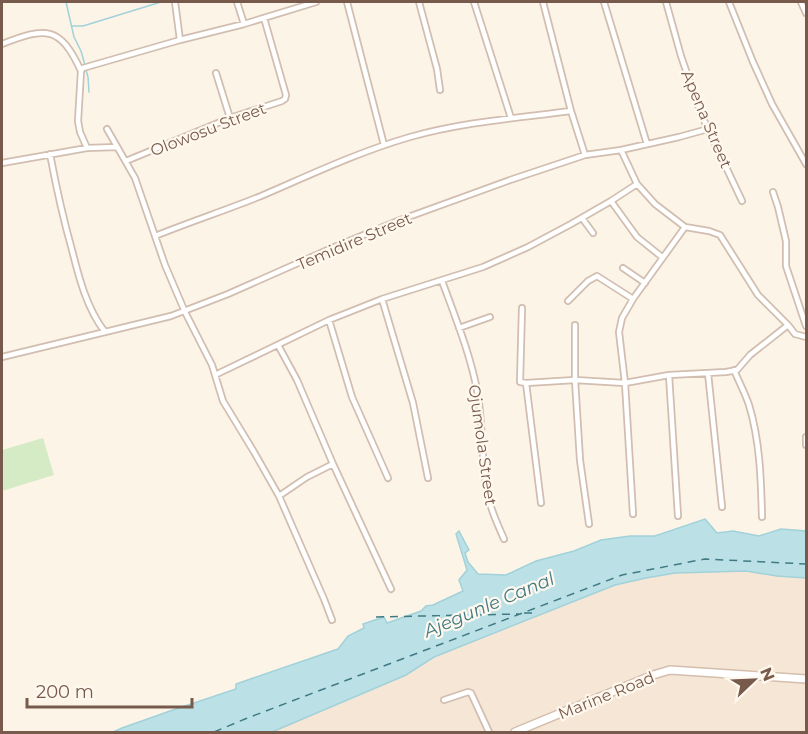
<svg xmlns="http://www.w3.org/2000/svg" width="808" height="734" viewBox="0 0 808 734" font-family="Montserrat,sans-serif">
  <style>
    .residential { fill: #f5e6d6 }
    .green { fill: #d5ebc5 }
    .water { fill: #bbe1e7; stroke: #a1d1d9; stroke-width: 1.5 }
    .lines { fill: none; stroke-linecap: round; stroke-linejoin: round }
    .stream { stroke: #a1d1d9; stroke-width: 1.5 }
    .ferry { stroke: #417a83; stroke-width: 1.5; stroke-dasharray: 8 6; stroke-linecap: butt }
    .street-casing { stroke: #d1beb0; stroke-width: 8 }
    .secondary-casing { stroke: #d4bead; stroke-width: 10 }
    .street { stroke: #fff; stroke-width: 4.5 }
    .secondary { stroke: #fff; stroke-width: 7 }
    .labels { text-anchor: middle; stroke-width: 4.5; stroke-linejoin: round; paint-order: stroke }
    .street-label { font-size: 16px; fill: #775a4b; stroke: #fff8ee }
    .water-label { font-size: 18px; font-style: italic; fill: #417a83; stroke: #fff8ee }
  </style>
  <rect width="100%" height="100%" fill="#fdf4e8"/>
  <path class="residential" d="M746,571L777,576L806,578V732H272L406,675L434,657L615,585L646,578L675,573Z"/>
  <path class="green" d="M43,438L54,475L2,491V450Z"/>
  <path class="water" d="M705,519L717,533L733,531L759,536L781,529L806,531V578L777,576L746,571L675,573L646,578L615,585L434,657L406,675L272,732H113L122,728L170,711L236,689V684L338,649L348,636L364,628L363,624L384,617L387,623L421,611L426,606L433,605L463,591L459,580L467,570L456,534L459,531L469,550L465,553L468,562L478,574L506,575L536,561L574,551L601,540L630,536H655Z"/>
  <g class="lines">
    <path class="stream" d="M66,2L74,37L81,51L85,65
      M72,26H83L161,2
      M86,70L88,77L89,92"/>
    <path class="ferry" d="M524,613H535
      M376,617L519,614
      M214,732L245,719L622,575L705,559L806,564"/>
    <defs>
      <path id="street" d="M175,2L180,40
        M237,2L244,24
        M347,2L384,145
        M419,2L437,69L440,90
        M474,2L511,118
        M543,2L571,111L585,155
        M604,2L647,144
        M666,2L681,56L701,114L742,201
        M729,2L753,62L772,104L806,164
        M801,2L806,13
        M2,44C45,27 60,25 81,71
        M216,73L230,118
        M107,129L135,178L165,265L185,312L212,365L223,401L254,452L279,496L324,599L332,620
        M87,148L80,132L78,121L81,71L83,68L180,40L244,24L316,2
        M621,150L637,184L655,204L685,227L709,231L720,235L758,295L788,325L795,334L806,337
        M50,154C56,186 63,218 72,250C79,278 87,309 105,332
        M126,161L230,118L282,101L285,99L286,95L264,18
        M2,163L87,148L117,147
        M773,192L778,207L786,241V266L806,326
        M611,201L637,237L662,257
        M582,218L593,233
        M155,236C190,222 226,210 261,196C310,175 358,152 410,137C463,122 517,118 571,111
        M623,268L645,283
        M442,281C456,319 471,356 478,395C483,428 481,463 488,496C491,511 498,525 504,539
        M382,299L413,403L428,478
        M568,301L588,281L597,276L633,299
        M522,308L520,382L526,383L541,503
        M329,320L352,397L388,478
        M575,325V380L580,460L589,524
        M459,328L490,317
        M278,345L297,380L333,464L391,589
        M2,357L171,316L228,294L332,248L400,220L510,180L585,155L621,150L679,137L708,129
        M734,370C739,382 745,393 749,405C760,441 761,479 762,517
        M708,373L722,507
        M215,375L329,320L382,299L483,267L528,247L571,224L611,201L637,184
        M669,375L678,516
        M526,383L575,380L625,383L669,375L726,372L737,370L750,355L788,325
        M806,437V445
        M279,496L307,477L333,464
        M633,514L625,383L619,332L622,318L633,299L685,227
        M444,700L468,692L471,693L489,732"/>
      <path id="secondary" d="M515,732L653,675L670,670L806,679"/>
    </defs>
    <use href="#street" class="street-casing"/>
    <use href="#secondary" class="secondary-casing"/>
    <use href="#street" class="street"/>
    <use href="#secondary" class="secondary"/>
  </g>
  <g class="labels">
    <g class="street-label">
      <text transform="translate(707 119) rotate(67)" y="6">Apena Street</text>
      <text transform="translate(208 129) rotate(-21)" y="6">Olowosu Street</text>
      <text transform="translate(354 241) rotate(-23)" y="6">Temidire Street</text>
      <text transform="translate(483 445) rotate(82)" y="6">Ojumola Street</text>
      <text transform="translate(606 695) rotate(-22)" y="6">Marine Road</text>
    </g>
    <g class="water-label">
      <text transform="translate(489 605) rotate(-23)" y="6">Ajegunle Canal</text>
    </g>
  </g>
  <rect width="808" height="734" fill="none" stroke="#775a4b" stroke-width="6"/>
  <g transform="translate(754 680) rotate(67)" stroke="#fff8ee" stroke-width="4.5" paint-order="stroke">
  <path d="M0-4.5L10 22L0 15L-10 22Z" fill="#775a4b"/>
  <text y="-9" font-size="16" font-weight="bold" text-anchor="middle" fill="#775a4b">N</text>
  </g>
  <path d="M27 698v9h165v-9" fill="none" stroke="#775a4b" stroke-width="3"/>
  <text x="36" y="698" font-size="18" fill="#775a4b" stroke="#fff8ee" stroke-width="4.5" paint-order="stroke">200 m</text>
</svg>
